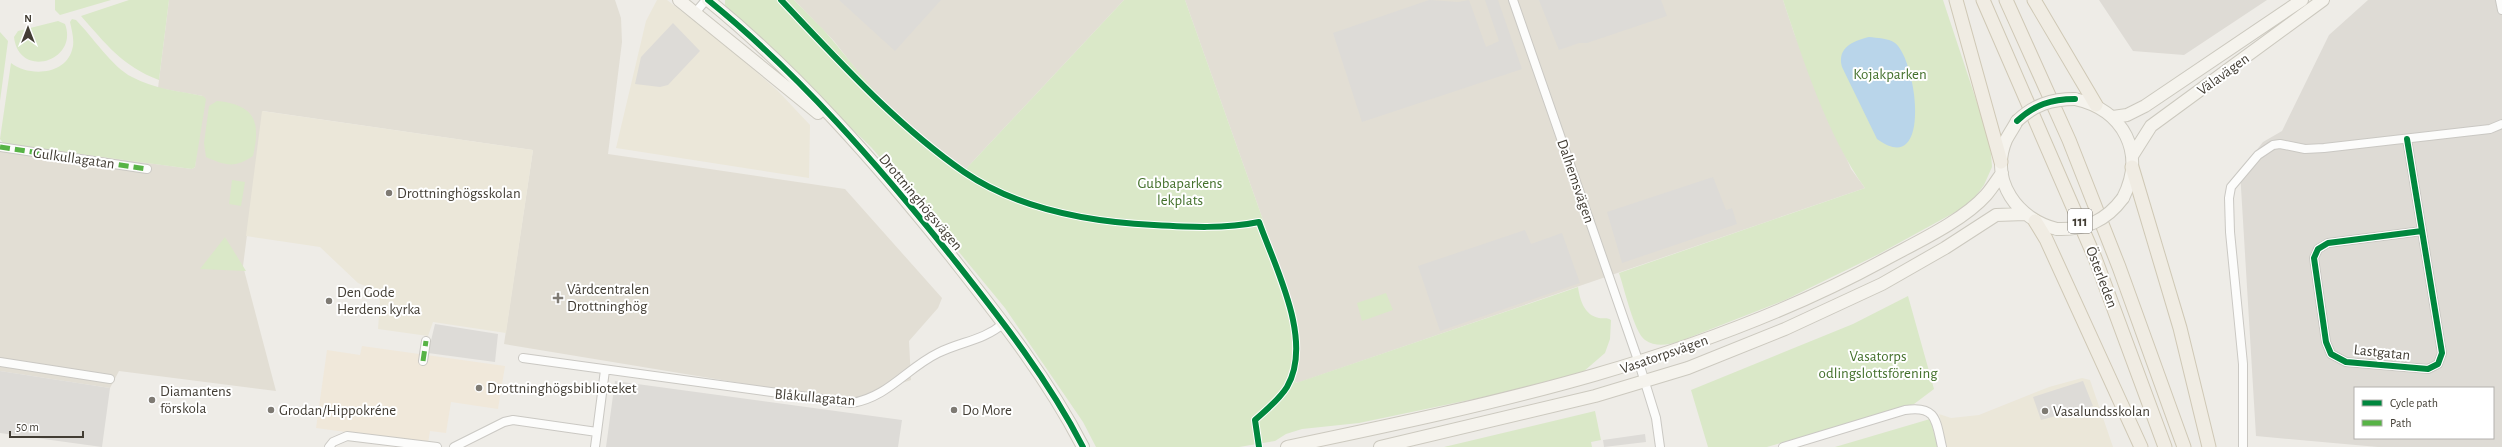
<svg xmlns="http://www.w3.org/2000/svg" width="2502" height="447" viewBox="0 0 2502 447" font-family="'Alegreya Sans',sans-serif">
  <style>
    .residential { fill: #e2ded4 }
    .commercial { fill: #f0e8da }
    .industrial { fill: #dedbd5; fill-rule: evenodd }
    .education { fill: #ebe7d9 }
    .green { fill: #dae8c8 }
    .parking { fill: #dddbd7 }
    .water { fill: #b9d5ea }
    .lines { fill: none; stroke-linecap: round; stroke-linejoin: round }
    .street-casing { stroke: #cac8c3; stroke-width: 10 }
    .secondary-casing { stroke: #ccc9bf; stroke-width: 14 }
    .primary-casing { stroke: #cfc8b5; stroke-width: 15 }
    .street { stroke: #fcfcfb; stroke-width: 8 }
    .secondary { stroke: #f5f3ed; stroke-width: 12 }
    .primary { stroke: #f0ece3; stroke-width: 13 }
    .secondary-bridge-casing { stroke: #ccc9bf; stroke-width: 14; stroke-linecap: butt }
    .secondary-bridge { stroke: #f5f3ed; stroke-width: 12 }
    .quiet { stroke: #57b346; stroke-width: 5; stroke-dasharray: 10 5; stroke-linecap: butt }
    .cycleway-casing { stroke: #fff; stroke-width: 8 }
    .cycleway { stroke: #00873e; stroke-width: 6 }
    .poi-dot { fill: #7e7a73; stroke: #fff; stroke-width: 1.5 }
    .labels { text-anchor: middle; stroke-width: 4; stroke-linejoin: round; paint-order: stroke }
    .shield { fill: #fff; stroke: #7b7771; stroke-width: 1 }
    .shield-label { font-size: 14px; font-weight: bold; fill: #423d34 }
    .park-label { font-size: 15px; fill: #43702b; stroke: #fff }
    .street-label { font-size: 15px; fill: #423d34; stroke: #fff }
    .poi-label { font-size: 15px; fill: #423d34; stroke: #fff; text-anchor: start }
  </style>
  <rect width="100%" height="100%" fill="#eeece7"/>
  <path class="residential" d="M169,0H615L621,18L622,42L608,154L845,189L942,298L938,308L909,341L911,380L848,401L504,344L533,150L263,111L243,266L276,391L119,371L110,388L0,371V143L192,169L195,167L203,96L158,88Z
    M794,0H1124L963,172L912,133L876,95L834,41Z
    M1185,0H1783L1794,33L1851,169L1865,188L1297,383L1294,380L1299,340L1296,313Z"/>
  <path class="commercial" d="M362,346L505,366L498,409L451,402L446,433L430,431L428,443L316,428L327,350L360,355Z"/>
  <path class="industrial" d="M2099,0H2267L2184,55L2133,51Z
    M2368,0H2502V447H2378L2256,436L2240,171L2263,142L2282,131L2329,35ZM2355,388H2493V438H2355Z"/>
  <path class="education" d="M657,0H667L729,48L778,91L810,125L809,178L616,148L646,21Z
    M262,111L533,150L506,333L433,322L428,336L378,329L380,301L377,294L373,289L358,283L320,247L246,236Z
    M2082,378L2090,380L2113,447H1947L1939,414L1951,418L1979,415L2049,387Z"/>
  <path class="green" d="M55,0H111L60,15L55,10Z
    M129,0H169L159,80C122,66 106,44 81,16Z
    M725,0H794C807,14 822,27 834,42C875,91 908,137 963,172L1124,0H1185L1296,313L1299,353L1294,377L1296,383L1578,287C1580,300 1584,315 1599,318C1604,319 1606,317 1611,320L1610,339L1605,353L1583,372L1493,395L1359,423L1302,429L1286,434L1275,441L1239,447H1096L1083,422L1005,308L917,201L871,147L732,13L725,5Z
    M1783,0H1943L1990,142L1992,167L1984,185L1970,204L1877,255L1785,300L1678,342C1667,345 1655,347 1645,340C1634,332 1624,287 1619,273L1865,188C1828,137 1803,60 1783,0Z
    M72,19L76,20C92,36 112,67 132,77C154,89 179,91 203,96L206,99L195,167L192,169L4,144L0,139L11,63C29,77 65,75 72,50C75,42 72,31 70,22Z
    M58,21L65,24C79,61 19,80 14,37L18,31Z
    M0,32L8,41L0,101Z
    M217,101C255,105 261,121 253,156C235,168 226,166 206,157L204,143L209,106Z
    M232,180L245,182L241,206L229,204Z
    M225,237L246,271L200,269Z
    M1386,293L1393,310L1362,321L1357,303Z
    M1908,296L1934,389L1914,404L1767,447H1708L1691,390L1853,324Z
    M1595,411L1601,440L1591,442L1592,447H1444Z
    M1930,419L1938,447H1835Z"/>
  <path class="parking" d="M839,0H941L895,51Z
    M1429,0L1458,2L1469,0L1486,47L1499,41L1485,0H1498L1522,69L1362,122L1333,33Z
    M1539,0H1661L1667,16L1587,43H1579L1559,50Z
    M673,23L700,51L668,85L660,87L635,84L641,57Z
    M1713,177L1726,210L1732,208L1737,224L1622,263L1607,212Z
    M1525,230L1531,244L1562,233L1580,283L1440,331L1418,266Z
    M435,324L498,334L495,362L428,353Z
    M0,371L110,388L102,447L0,433Z
    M615,381L902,420L898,447H606Z
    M2083,381L2093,406L2041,420L2033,397Z
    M1645,434L1646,442L1604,447L1603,440Z"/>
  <path class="water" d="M1869,37C1877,38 1888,38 1895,43C1917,60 1933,180 1877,139L1842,67C1837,48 1852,41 1869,37Z"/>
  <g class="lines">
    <defs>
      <path id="street" d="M1513,0L1639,363L1656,418L1660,447
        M2500,0L2502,10
        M695,13L706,0
        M2407,139L2442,353L2438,364L2428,369L2346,362L2331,354L2326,342L2314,258L2318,249L2328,243L2422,231
        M0,147L147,169
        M523,358L852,403C888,397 907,368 938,353C962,341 983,341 1004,323
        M423,361L426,341
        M0,362L110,379
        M597,432L605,370
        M329,447L333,442L347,436L437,447
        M454,447L504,422L513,420L597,432L595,447
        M1783,447L1905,410C1937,405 1936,421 1942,447
        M2243,447V364L2230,232L2229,198L2231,187L2258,155L2273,145L2280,144L2305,149L2324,148L2490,129L2502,124"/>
      <path id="secondary" d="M679,0L818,113
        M708,0C797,72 879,166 951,256C999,317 1047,377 1083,447
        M2075,99C2124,110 2146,153 2123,198
        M2113,117L2127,115L2145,106L2302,0
        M2017,121C2014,127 2009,134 2006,140C1989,181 2018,220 2057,229
        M2132,156L2151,126L2323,0
        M1287,447C1492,404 1699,361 1884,260C1915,243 1963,221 1986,195C1992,188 1997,180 2002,173
        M1380,447L1595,396L1688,368L1785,329L1882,284L1945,248L1996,215L2025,214"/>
      <path id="primary" d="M1956,0L2001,162
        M1983,0L2095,258L2165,447
        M2006,0L2069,140L2119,267L2184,447
        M2034,0L2096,105
        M2132,167L2180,328L2209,447
        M2035,221L2046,239L2141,447"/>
    </defs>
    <use href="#street" class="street-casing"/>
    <use href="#secondary" class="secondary-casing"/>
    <use href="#primary" class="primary-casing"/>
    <use href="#street" class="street"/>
    <use href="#secondary" class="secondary"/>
    <use href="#primary" class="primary"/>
    <defs>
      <path id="secondary-bridge" d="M2017,121C2034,105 2051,99 2075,99
        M2057,229C2085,230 2106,221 2123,198"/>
    </defs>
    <use href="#secondary-bridge" class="secondary-bridge-casing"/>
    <use href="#secondary-bridge" class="secondary-bridge"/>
    <path class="quiet" d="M0,147L147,169
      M423,361L426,341"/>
    <defs>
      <path id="cycleway" d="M708,0C797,72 879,166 951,256C999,317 1047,377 1083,447
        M781,0C838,60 895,124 964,172C1018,209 1090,222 1154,225C1189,227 1225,229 1259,222C1275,267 1314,341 1287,387C1279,400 1266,410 1255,420L1259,447
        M2017,121C2034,105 2051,99 2075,99
        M2407,139L2442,353L2438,364L2428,369L2346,362L2331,354L2326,342L2314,258L2318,249L2328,243L2422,231"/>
    </defs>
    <use href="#cycleway" class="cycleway-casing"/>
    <use href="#cycleway" class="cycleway"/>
  </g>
  <g class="poi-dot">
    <circle cx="389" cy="193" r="4"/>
    <path d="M556 292h4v4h4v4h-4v4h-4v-4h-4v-4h4z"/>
    <circle cx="329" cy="301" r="4"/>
    <circle cx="479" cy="388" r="4"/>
    <circle cx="152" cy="400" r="4"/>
    <circle cx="271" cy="410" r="4"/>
    <circle cx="954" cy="410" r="4"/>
    <circle cx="2045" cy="411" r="4"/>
  </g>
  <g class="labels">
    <rect class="shield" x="2068" y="209" width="24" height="24" rx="3"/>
    <g class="shield-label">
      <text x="2080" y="226">111</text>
    </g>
    <g class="park-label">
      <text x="1890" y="79">Kojakparken</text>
      <text x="1180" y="188">Gubbaparkens<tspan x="1180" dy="17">lekplats</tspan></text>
      <text x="1878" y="361">Vasatorps<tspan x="1878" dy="17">odlingslottsförening</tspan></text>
    </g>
    <g class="street-label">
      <text transform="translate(2223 74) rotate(-36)" y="5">Välavägen</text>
      <text transform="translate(74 158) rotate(8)" y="5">Gulkullagatan</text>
      <text transform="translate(1576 181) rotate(71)" y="5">Dalhemsvägen</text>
      <text transform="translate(921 202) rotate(50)" y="5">Drottninghögsvägen</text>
      <text transform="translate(2102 277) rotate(69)" y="5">Österleden</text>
      <text transform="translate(2382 352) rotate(6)" y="5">Lastgatan</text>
      <text transform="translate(1664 354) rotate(-19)" y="5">Vasatorpsvägen</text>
      <text transform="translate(815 397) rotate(5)" y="5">Blåkullagatan</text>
    </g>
    <g class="poi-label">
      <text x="397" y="198">Drottninghögsskolan</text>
      <text x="567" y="294">Vårdcentralen<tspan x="567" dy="17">Drottninghög</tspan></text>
      <text x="337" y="297">Den Gode<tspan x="337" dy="17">Herdens kyrka</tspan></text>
      <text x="487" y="393">Drottninghögsbiblioteket</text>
      <text x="160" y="396">Diamantens<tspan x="160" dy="17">förskola</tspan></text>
      <text x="279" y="415">Grodan/Hippokréne</text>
      <text x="962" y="415">Do More</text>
      <text x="2053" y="416">Vasalundsskolan</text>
    </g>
  </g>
  <rect x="2354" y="387" width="140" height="52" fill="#ffffff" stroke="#b3b1ae"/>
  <rect x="2362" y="400" width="20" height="6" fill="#00873e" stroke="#b3b1ae"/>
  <text x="2390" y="407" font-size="12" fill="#423d34">Cycle path</text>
  <rect x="2362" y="420" width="20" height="6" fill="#57b346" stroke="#b3b1ae"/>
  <text x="2390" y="427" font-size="12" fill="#423d34">Path</text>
  <g transform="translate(28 28)" stroke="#ffffff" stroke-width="3" paint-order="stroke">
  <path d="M0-3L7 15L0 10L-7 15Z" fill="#423d34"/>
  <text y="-6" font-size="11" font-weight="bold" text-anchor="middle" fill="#423d34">N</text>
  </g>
  <path d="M10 431v6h73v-6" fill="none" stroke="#423d34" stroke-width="2"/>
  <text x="16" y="431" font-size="12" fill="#423d34" stroke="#ffffff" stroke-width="3" paint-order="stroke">50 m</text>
</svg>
